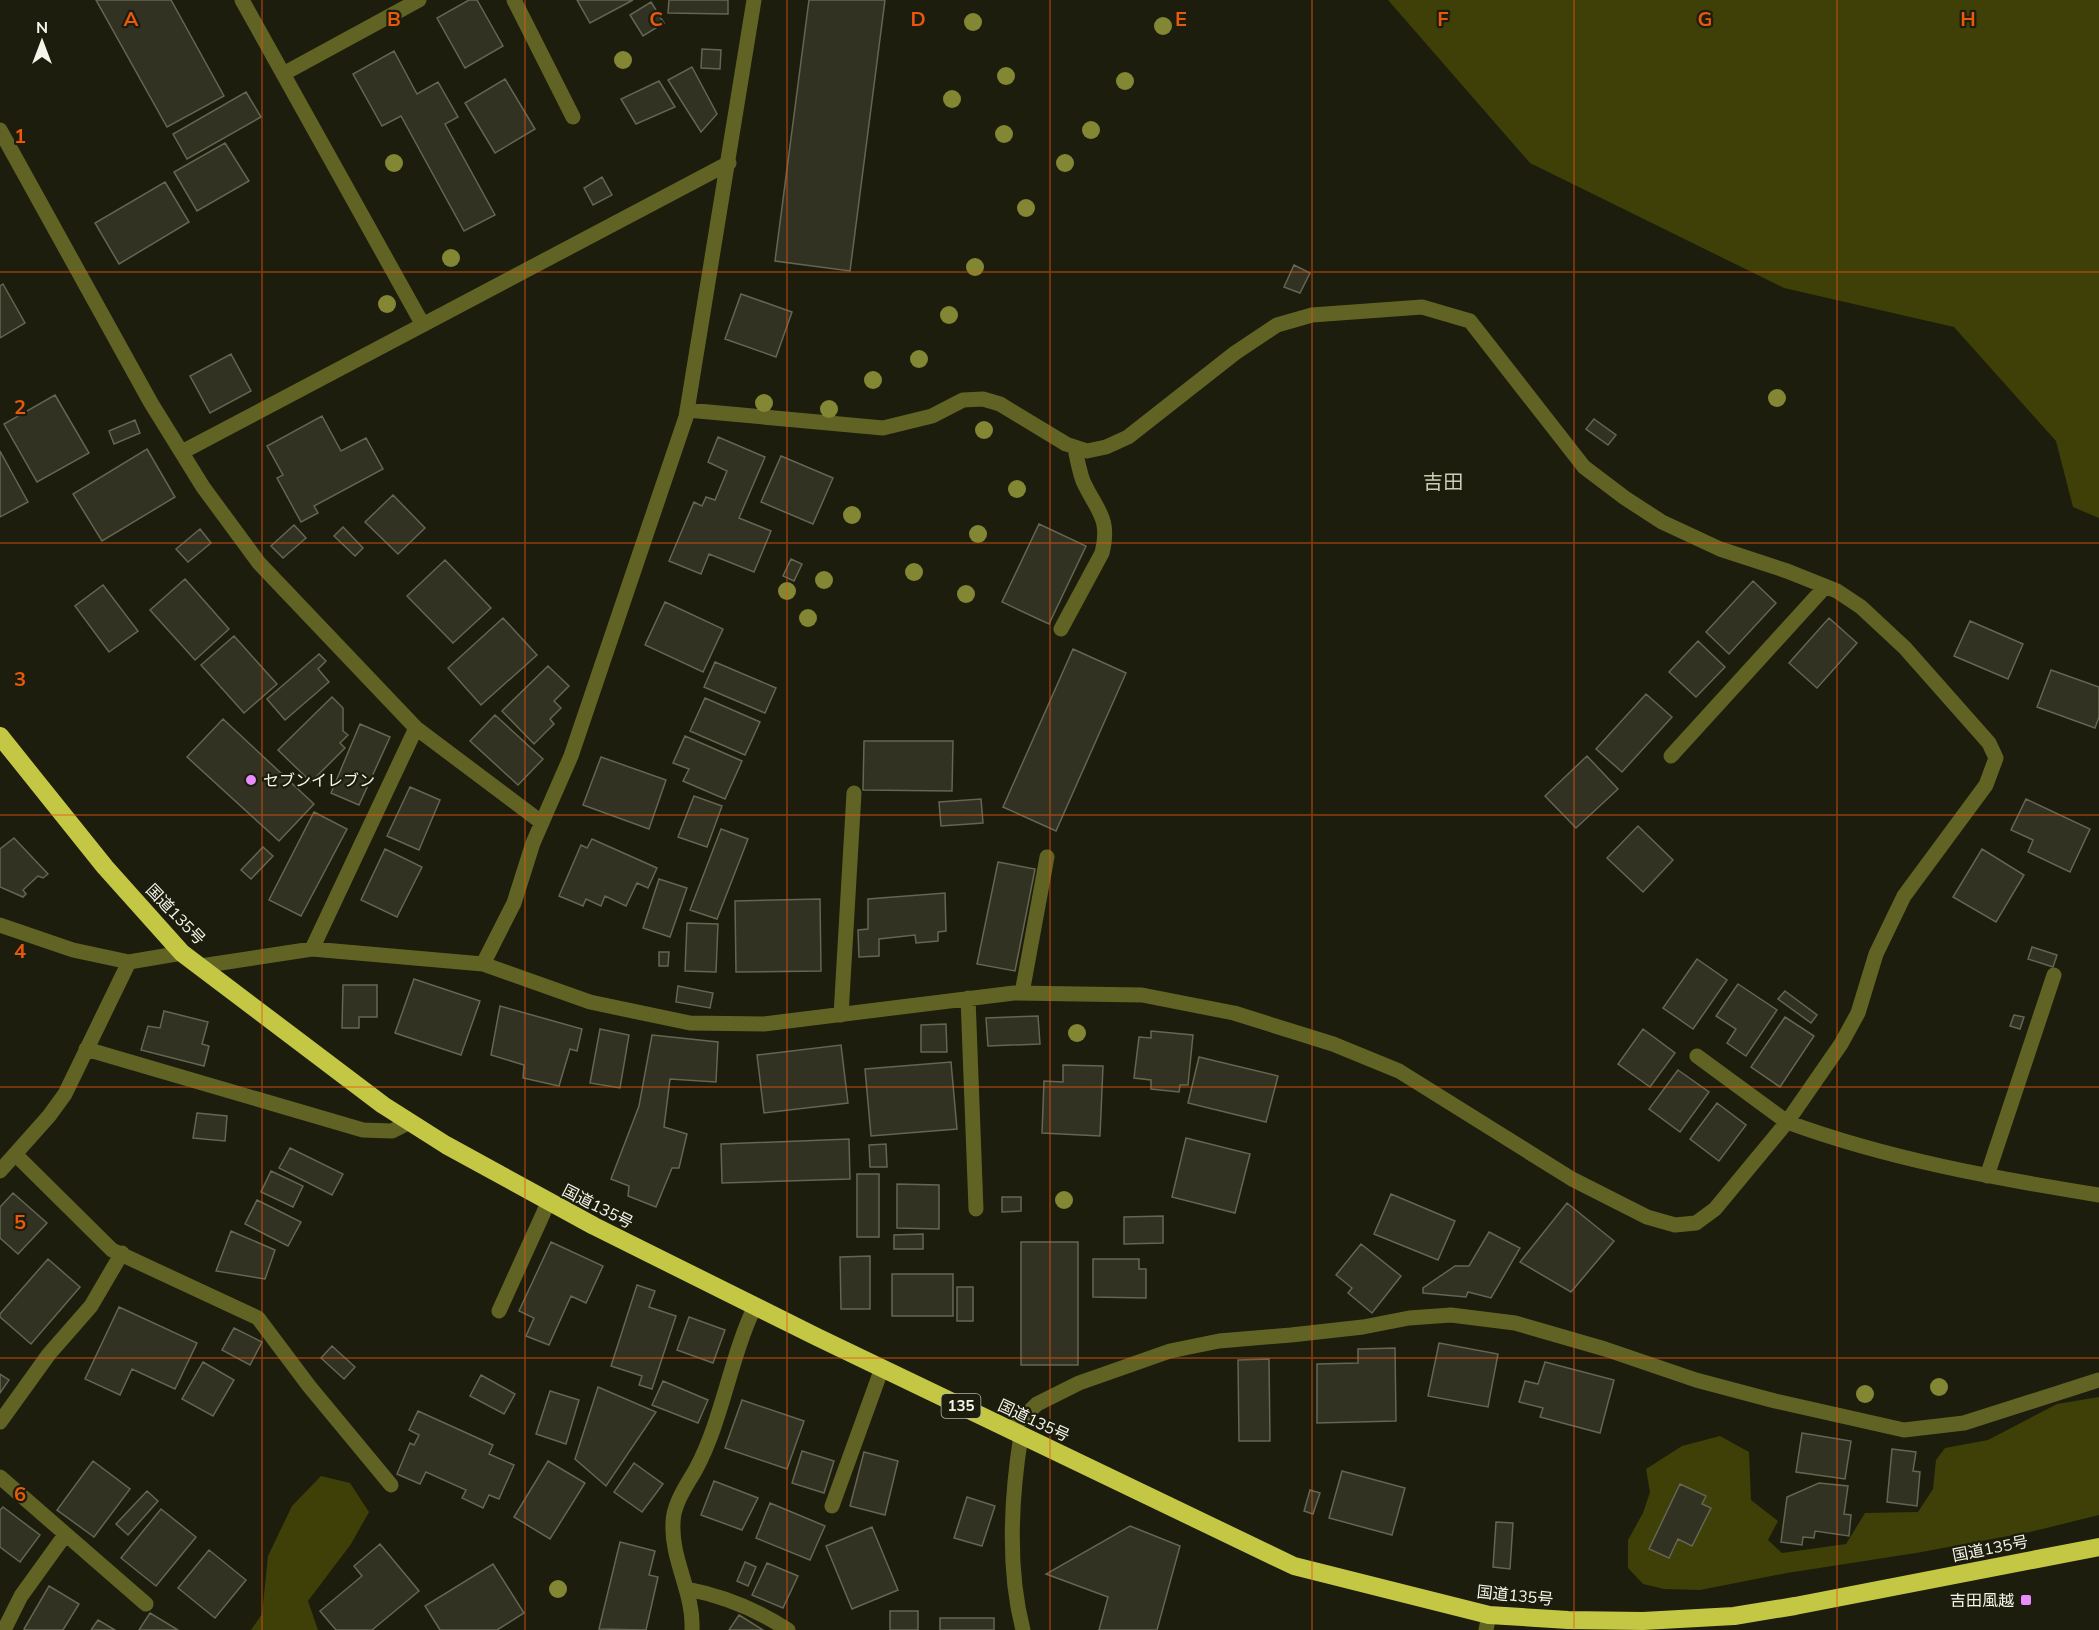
<svg xmlns="http://www.w3.org/2000/svg" width="2099" height="1630" viewBox="0 0 2099 1630" font-family="Mulish,'Noto Sans JP',sans-serif">
  <style>
    .green { fill: #3f4007 }
    .building { fill: #313221; stroke: #646552; stroke-width: 1.5 }
    .lines { fill: none; stroke-linecap: round; stroke-linejoin: round }
    .minor { stroke: #616324; stroke-width: 15 }
    .highway { stroke: #c3c744; stroke-width: 18 }
    .tree { fill: #838633 }
    .grid { fill: none; stroke: #e8590c; stroke-width: 1.5; stroke-opacity: 0.55 }
    .poi-dot { fill: #ea8dfc; stroke: #1c1d0c; stroke-width: 2 }
    .labels { text-anchor: middle; stroke-width: 4.5; stroke-linejoin: round; paint-order: stroke }
    .shield { fill: #1c1d0c; stroke: #b4b5a8; stroke-width: 1.5 }
    .shield-label { font-size: 15px; font-weight: bold; fill: #f5f6eb }
    .poi-label { font-size: 16px; fill: #f5f6eb; stroke: #1c1d0c; text-anchor: start }
    .street-label { font-size: 16px; fill: #f5f6eb; stroke: #1c1d0c }
    .quarter-label { font-size: 20px; fill: #cbcdb7; stroke: #1c1d0c }
    .grid-label { font-size: 20px; text-anchor: middle; font-weight: bold; fill: #e8590c; stroke: #1c1d0c; stroke-width: 4.5; stroke-linejoin: round; paint-order: stroke }
  </style>
  <rect width="100%" height="100%" fill="#1c1d0c"/>
  <path class="green" d="M1388,0H2099V518L2073,507L2056,441L1954,327L1784,288L1530,163Z
    M2099,1397V1515L2030,1532L1916,1553L1787,1573L1700,1590L1664,1589L1643,1584L1628,1568V1540L1643,1513L1650,1492L1646,1469L1682,1446L1720,1436L1749,1452L1751,1500L1778,1521L1768,1540L1782,1553L1846,1544L1865,1513L1918,1512L1933,1489L1936,1460L1945,1448L1988,1440L2057,1404Z
    M321,1476L350,1483L369,1512L351,1544L308,1601L318,1630H251L262,1614L268,1556L292,1506Z"/>
  <path class="building" d="M96,0H171L224,96L167,127Z
    M469,0H477L503,46L465,68L437,18Z
    M577,0H633L590,23Z
    M669,0H728V14L668,13Z
    M809,0H885L850,271L775,261Z
    M651,2L664,23L643,36L630,15Z
    M702,49L721,50L720,69L701,68Z
    M394,51L417,94L438,82L458,117L445,124L495,215L464,231L401,116L382,126L353,74Z
    M692,67L717,114L701,132L668,80Z
    M505,79L535,129L495,153L465,103Z
    M659,81L675,107L636,124L621,99Z
    M246,92L261,117L187,159L173,134Z
    M225,143L249,181L197,211L174,172Z
    M602,177L612,195L593,205L584,188Z
    M165,182L189,222L119,264L95,223Z
    M1294,265L1310,273L1300,293L1284,287Z
    M3,284L25,323L0,338V286Z
    M741,294L792,312L776,357L725,339Z
    M231,354L251,391L210,413L190,376Z
    M55,395L89,453L37,482L4,424Z
    M322,416L341,451L366,438L383,469L314,506L318,513L301,522L277,478L283,475L267,446Z
    M1594,419L1616,435L1608,445L1586,429Z
    M135,420L140,433L114,444L109,431Z
    M718,437L765,457L739,518L771,531L754,572L709,554L701,574L669,561L694,502L702,506L706,497L715,500L727,471L708,462Z
    M147,449L175,497L102,541L73,494Z
    M0,451L28,502L0,517Z
    M781,456L833,478L813,524L761,502Z
    M393,495L425,528L398,554L365,522Z
    M1039,524L1086,546L1049,624L1002,602Z
    M294,525L306,538L283,558L271,546Z
    M343,527L363,548L355,556L334,536Z
    M200,529L211,543L188,562L176,549Z
    M791,559L802,564L794,581L783,576Z
    M445,560L491,608L453,643L407,596Z
    M185,579L229,629L195,660L150,610Z
    M1753,581L1776,603L1729,654L1706,632Z
    M103,585L138,631L109,652L75,606Z
    M665,602L723,629L703,672L645,645Z
    M503,618L537,655L481,705L448,668Z
    M1829,618L1857,643L1817,688L1789,663Z
    M1970,621L2023,644L2008,679L1954,656Z
    M234,636L277,684L244,713L201,665Z
    M1698,641L1725,667L1696,697L1669,672Z
    M1073,649L1126,673L1056,831L1003,807Z
    M319,654L326,661L318,669L329,682L285,720L267,699Z
    M715,662L776,688L765,713L704,687Z
    M548,666L569,686L554,701L561,708L550,719L554,724L534,744L502,711Z
    M2051,670L2099,687V717L2095,728L2037,707Z
    M1646,694L1672,717L1622,772L1596,749Z
    M332,697L343,708V731L348,735L340,743L345,748L311,782L278,750Z
    M705,698L760,722L745,755L690,731Z
    M495,715L543,759L518,785L470,741Z
    M223,719L314,804L279,841L187,757Z
    M360,724L390,737L359,805L331,793Z
    M685,736L742,761L725,799L683,781L689,769L673,763Z
    M864,741H953L952,791L863,790Z
    M1587,756L1618,789L1576,828L1545,796Z
    M601,757L666,780L649,829L583,805Z
    M410,787L440,800L419,850L387,836Z
    M694,796L722,806L707,847L678,837Z
    M981,799L983,823L941,826L939,802Z
    M2026,799L2090,829L2070,872L2028,852L2033,840L2011,830Z
    M314,812L347,829L301,916L269,900Z
    M1638,826L1673,860L1643,892L1607,858Z
    M721,829L748,839L717,919L690,910Z
    M14,838L48,874L43,878L38,876L23,890L26,894L23,897L0,887V849Z
    M592,839L657,868L648,888L637,883L626,906L605,896L601,906L586,899L583,906L559,896L581,845L587,848Z
    M263,847L273,856L251,879L241,870Z
    M385,849L422,867L397,917L361,900Z
    M1982,849L2024,875L1996,922L1953,897Z
    M998,862L1035,869L1015,971L977,964Z
    M659,879L687,888L670,937L643,928Z
    M945,893L946,931L938,932V941L916,943L915,935L879,939V956L859,957L858,930L868,929V899Z
    M820,899L821,971L736,972L735,901Z
    M687,923L718,924L716,972L685,971Z
    M2032,947L2057,955L2053,967L2028,959Z
    M659,952H669L668,966H659Z
    M1697,959L1727,980L1693,1029L1663,1008Z
    M414,979L480,1001L461,1055L395,1033Z
    M1738,984L1777,1010L1746,1056L1727,1043L1736,1029L1716,1016Z
    M343,985H377V1017H359V1028H342Z
    M678,986L713,993L710,1008L676,1002Z
    M1785,991L1817,1015L1811,1023L1778,999Z
    M500,1006L582,1029L577,1051L570,1049L559,1086L523,1078L524,1065L491,1055Z
    M164,1011L208,1022L202,1044L209,1046L204,1066L141,1050L148,1026L160,1028Z
    M2014,1015L2024,1017L2020,1029L2010,1026Z
    M1038,1016L1040,1044L988,1046L986,1018Z
    M1785,1017L1814,1036L1780,1087L1751,1067Z
    M946,1024L947,1052H921V1025Z
    M600,1029L629,1035L620,1088L590,1083Z
    M1643,1029L1675,1053L1650,1087L1618,1064Z
    M1151,1031L1193,1035L1188,1085H1180L1179,1092L1151,1089V1080L1134,1078L1139,1037L1151,1038Z
    M652,1035L718,1042L716,1082L670,1079L664,1127L687,1134L679,1168H672L656,1207L628,1196L629,1186L611,1179L639,1106Z
    M841,1045L848,1103L764,1113L757,1055Z
    M1199,1057L1278,1076L1266,1122L1188,1103Z
    M951,1062L957,1129L871,1136L865,1069Z
    M1063,1065L1103,1066L1100,1136L1042,1133L1044,1081L1063,1082Z
    M1678,1070L1709,1092L1680,1132L1649,1109Z
    M1717,1103L1746,1125L1719,1161L1690,1139Z
    M197,1113L227,1116L225,1141L193,1138Z
    M1186,1138L1250,1154L1235,1213L1172,1197Z
    M849,1139L850,1179L722,1183L721,1144Z
    M886,1144L887,1167H870L869,1145Z
    M290,1148L343,1174L332,1195L279,1168Z
    M271,1171L303,1186L293,1207L261,1192Z
    M857,1174H879V1237H857Z
    M897,1184L939,1185V1229L897,1228Z
    M13,1193L47,1223L18,1254L0,1238V1207Z
    M1391,1194L1455,1221L1438,1260L1374,1234Z
    M1002,1197H1021V1211L1002,1212Z
    M257,1200L301,1222L288,1246L245,1224Z
    M1567,1203L1614,1241L1571,1292L1520,1262Z
    M1163,1216V1243L1124,1244V1217Z
    M231,1231L275,1250L265,1279L216,1271Z
    M1489,1232L1520,1248L1491,1298L1468,1292L1466,1297L1423,1293V1288L1455,1266H1469Z
    M923,1234V1249H894V1235Z
    M551,1242L603,1266L586,1303L571,1296L549,1345L526,1336L534,1318L519,1311Z
    M1021,1242H1078V1365H1021Z
    M1361,1244L1401,1276L1372,1313L1348,1293L1352,1288L1336,1275Z
    M870,1256V1309H841L840,1257Z
    M48,1259L80,1287L31,1344L0,1317V1314Z
    M1093,1259H1139V1269H1146V1298L1093,1297Z
    M892,1274H953V1316H892Z
    M637,1285L655,1291L649,1307L676,1316L652,1389L639,1385L642,1376L611,1366Z
    M957,1287H973V1321H957Z
    M119,1307L197,1343L175,1389L132,1369L120,1395L85,1379Z
    M689,1317L725,1330L713,1363L677,1350Z
    M234,1328L262,1342L250,1365L222,1350Z
    M1439,1343L1498,1354L1488,1407L1428,1396Z
    M332,1346L355,1367L344,1379L321,1358Z
    M1395,1348L1396,1421L1317,1423V1364L1358,1363V1349Z
    M1269,1359L1270,1441H1239L1238,1360Z
    M203,1362L234,1380L213,1416L182,1399Z
    M1545,1362L1614,1380L1600,1433L1540,1417L1543,1408L1519,1402L1525,1381L1538,1384Z
    M0,1374L9,1380L0,1393Z
    M481,1375L515,1394L504,1414L470,1396Z
    M663,1381L708,1400L698,1423L652,1405Z
    M598,1387L656,1412L606,1486L575,1459Z
    M550,1391L579,1400L566,1444L536,1434Z
    M742,1400L804,1421L787,1469L725,1448Z
    M418,1411L493,1445L489,1454L514,1465L499,1499L489,1495L483,1508L462,1498L466,1490L426,1472L420,1484L397,1474L410,1443L414,1445L419,1435L409,1430Z
    M1802,1433L1851,1441L1845,1479L1796,1472Z
    M1892,1449L1916,1452L1913,1471L1920,1472L1917,1506L1887,1502Z
    M802,1451L834,1461L824,1493L792,1483Z
    M864,1452L898,1461L885,1515L850,1506Z
    M93,1461L130,1489L94,1537L57,1510Z
    M548,1461L585,1483L550,1539L514,1517Z
    M634,1463L663,1484L642,1512L614,1492Z
    M1342,1471L1405,1488L1392,1535L1329,1518Z
    M714,1481L758,1498L742,1530L701,1515Z
    M1819,1483L1848,1486L1844,1514L1851,1515L1849,1536L1815,1531L1814,1538L1803,1537L1802,1545L1781,1542L1787,1497Z
    M1680,1484L1706,1496L1702,1504L1711,1508L1692,1546L1678,1539L1669,1558L1649,1549Z
    M1310,1490L1320,1493L1313,1514L1304,1511Z
    M147,1491L158,1501L128,1535L116,1524Z
    M967,1497L995,1506L982,1546L954,1538Z
    M770,1503L825,1526L810,1560L756,1538Z
    M3,1507L40,1535L20,1562L0,1547V1510Z
    M161,1509L196,1537L156,1586L121,1558Z
    M1496,1522L1513,1523L1510,1569L1493,1567Z
    M1130,1526L1180,1546L1157,1630H1099L1108,1597L1046,1574Z
    M872,1527L898,1590L852,1609L826,1546Z
    M620,1542L655,1551L649,1575L658,1577L646,1630L599,1629Z
    M380,1544L419,1591L372,1630H336L320,1611L362,1576L354,1566Z
    M209,1550L246,1580L215,1618L178,1588Z
    M745,1562L756,1567L748,1586L737,1581Z
    M767,1563L798,1576L783,1608L752,1595Z
    M493,1564L524,1613L497,1630H440L425,1606Z
    M49,1586L79,1604L63,1630H26L24,1629Z
    M890,1611H918V1630H890Z
    M150,1613L178,1630H139Z
    M739,1615L763,1630H729Z
    M940,1618H994V1630H940Z
    M98,1620L115,1630H91Z"/>
  <g class="lines">
    <path class="minor" d="M242,0L423,325
      M514,0L573,117
      M283,74L419,0
      M0,130L151,403L203,487L259,563L416,728L541,822
      M687,410L883,428L932,416L963,400L983,399L1000,404L1066,444L1087,451L1106,447L1128,437L1235,353L1277,325L1312,315L1422,307L1470,321L1584,467L1625,498L1662,522L1720,549L1787,571L1837,591L1861,607L1905,648L1989,743L1996,758L1986,785L1904,896L1876,954L1858,1013L1841,1044L1787,1122L1697,1056
      M182,452L729,163
      M1061,629L1102,553C1111,517 1096,510 1083,481C1079,470 1077,459 1075,448
      M1671,756L1825,587
      M0,925L73,950L129,962L182,953
      M312,949L416,728
      M483,964L590,1002L690,1023L764,1024L1014,993L1142,995L1234,1013L1333,1044L1399,1071L1572,1179L1647,1217L1675,1225L1696,1223L1715,1209L1787,1122C1888,1159 1993,1178 2099,1195
      M201,966L312,949L483,964L514,903L533,843L571,756L686,417L754,0
      M1022,993L1047,857
      M968,998L976,1209
      M841,1015L854,793
      M86,1049L363,1130L392,1131L410,1122
      M15,1154L112,1250L258,1318L309,1386L391,1485
      M0,1171L49,1116L65,1094L129,962
      M1987,1176L2054,975
      M499,1311L548,1203
      M0,1422L49,1354L91,1306L122,1253
      M1010,1430L1037,1404L1079,1383L1170,1351L1219,1341L1291,1335L1363,1327L1409,1318L1451,1315L1515,1323L1605,1349L1696,1380L1775,1401L1904,1430L1964,1423L2099,1380
      M1021,1435C1011,1498 1007,1568 1023,1630
      M0,1477L146,1604
      M832,1506L882,1368
      M687,1589C724,1596 756,1609 788,1630
      M4,1630L21,1596L65,1535
      M692,1630C694,1593 671,1560 673,1523C673,1504 687,1485 696,1469C723,1418 730,1358 755,1306
      M1486,1630L1489,1615"/>
    <path class="highway" d="M0,736L105,867L182,953L383,1105L446,1145L594,1226L817,1337L1294,1566L1489,1615L1568,1620L1643,1621L1734,1616L1795,1606L2099,1547"/>
  </g>
  <g class="tree">
    <circle cx="973" cy="22" r="9"/>
    <circle cx="1163" cy="26" r="9"/>
    <circle cx="623" cy="60" r="9"/>
    <circle cx="1006" cy="76" r="9"/>
    <circle cx="1125" cy="81" r="9"/>
    <circle cx="952" cy="99" r="9"/>
    <circle cx="1091" cy="130" r="9"/>
    <circle cx="1004" cy="134" r="9"/>
    <circle cx="394" cy="163" r="9"/>
    <circle cx="1065" cy="163" r="9"/>
    <circle cx="1026" cy="208" r="9"/>
    <circle cx="451" cy="258" r="9"/>
    <circle cx="975" cy="267" r="9"/>
    <circle cx="387" cy="304" r="9"/>
    <circle cx="949" cy="315" r="9"/>
    <circle cx="919" cy="359" r="9"/>
    <circle cx="873" cy="380" r="9"/>
    <circle cx="1777" cy="398" r="9"/>
    <circle cx="764" cy="403" r="9"/>
    <circle cx="829" cy="409" r="9"/>
    <circle cx="984" cy="430" r="9"/>
    <circle cx="1017" cy="489" r="9"/>
    <circle cx="852" cy="515" r="9"/>
    <circle cx="978" cy="534" r="9"/>
    <circle cx="914" cy="572" r="9"/>
    <circle cx="824" cy="580" r="9"/>
    <circle cx="787" cy="591" r="9"/>
    <circle cx="966" cy="594" r="9"/>
    <circle cx="808" cy="618" r="9"/>
    <circle cx="1077" cy="1033" r="9"/>
    <circle cx="1064" cy="1200" r="9"/>
    <circle cx="1939" cy="1387" r="9"/>
    <circle cx="1865" cy="1394" r="9"/>
    <circle cx="558" cy="1589" r="9"/>
  </g>
  <path class="grid" d="M262,0V1630M525,0V1630M787,0V1630M1050,0V1630M1312,0V1630M1574,0V1630M1837,0V1630M0,272H2099M0,543H2099M0,815H2099M0,1087H2099M0,1358H2099"/>
  <g class="poi-dot">
    <circle cx="251" cy="780" r="6"/>
    <rect x="2020" y="1594" width="12" height="12" rx="3"/>
  </g>
  <g class="labels">
    <rect class="shield" x="941.5" y="1394" width="39" height="24" rx="4.5"/>
    <g class="shield-label">
      <text x="961" y="1411">135</text>
    </g>
    <g class="poi-label">
      <text x="263" y="786">セブンイレブン</text>
      <text x="2014" y="1606" text-anchor="end">吉田風越</text>
    </g>
    <g class="street-label">
      <text transform="translate(176 914) rotate(46)" y="6">国道135号</text>
      <text transform="translate(598 1206) rotate(27)" y="6">国道135号</text>
      <text transform="translate(1034 1420) rotate(25)" y="6">国道135号</text>
      <text transform="translate(1990 1548) rotate(-11)" y="6">国道135号</text>
      <text transform="translate(1515 1595) rotate(6)" y="6">国道135号</text>
    </g>
    <g class="quarter-label">
      <text x="1443" y="489">吉田</text>
    </g>
  </g>
  <g class="grid-label">
    <text x="131" y="26">A</text>
    <text x="394" y="26">B</text>
    <text x="656" y="26">C</text>
    <text x="918" y="26">D</text>
    <text x="1181" y="26">E</text>
    <text x="1443" y="26">F</text>
    <text x="1705" y="26">G</text>
    <text x="1968" y="26">H</text>
    <text x="20" y="143">1</text>
    <text x="20" y="414">2</text>
    <text x="20" y="686">3</text>
    <text x="20" y="958">4</text>
    <text x="20" y="1229">5</text>
    <text x="20" y="1501">6</text>
  </g>
  <g transform="translate(42 42)" stroke="#1c1d0c" stroke-width="4.5" paint-order="stroke">
  <path d="M0-4.5L10 22L0 15L-10 22Z" fill="#f5f6eb"/>
  <text y="-9" font-size="16" font-weight="bold" text-anchor="middle" fill="#f5f6eb">N</text>
  </g>
</svg>
